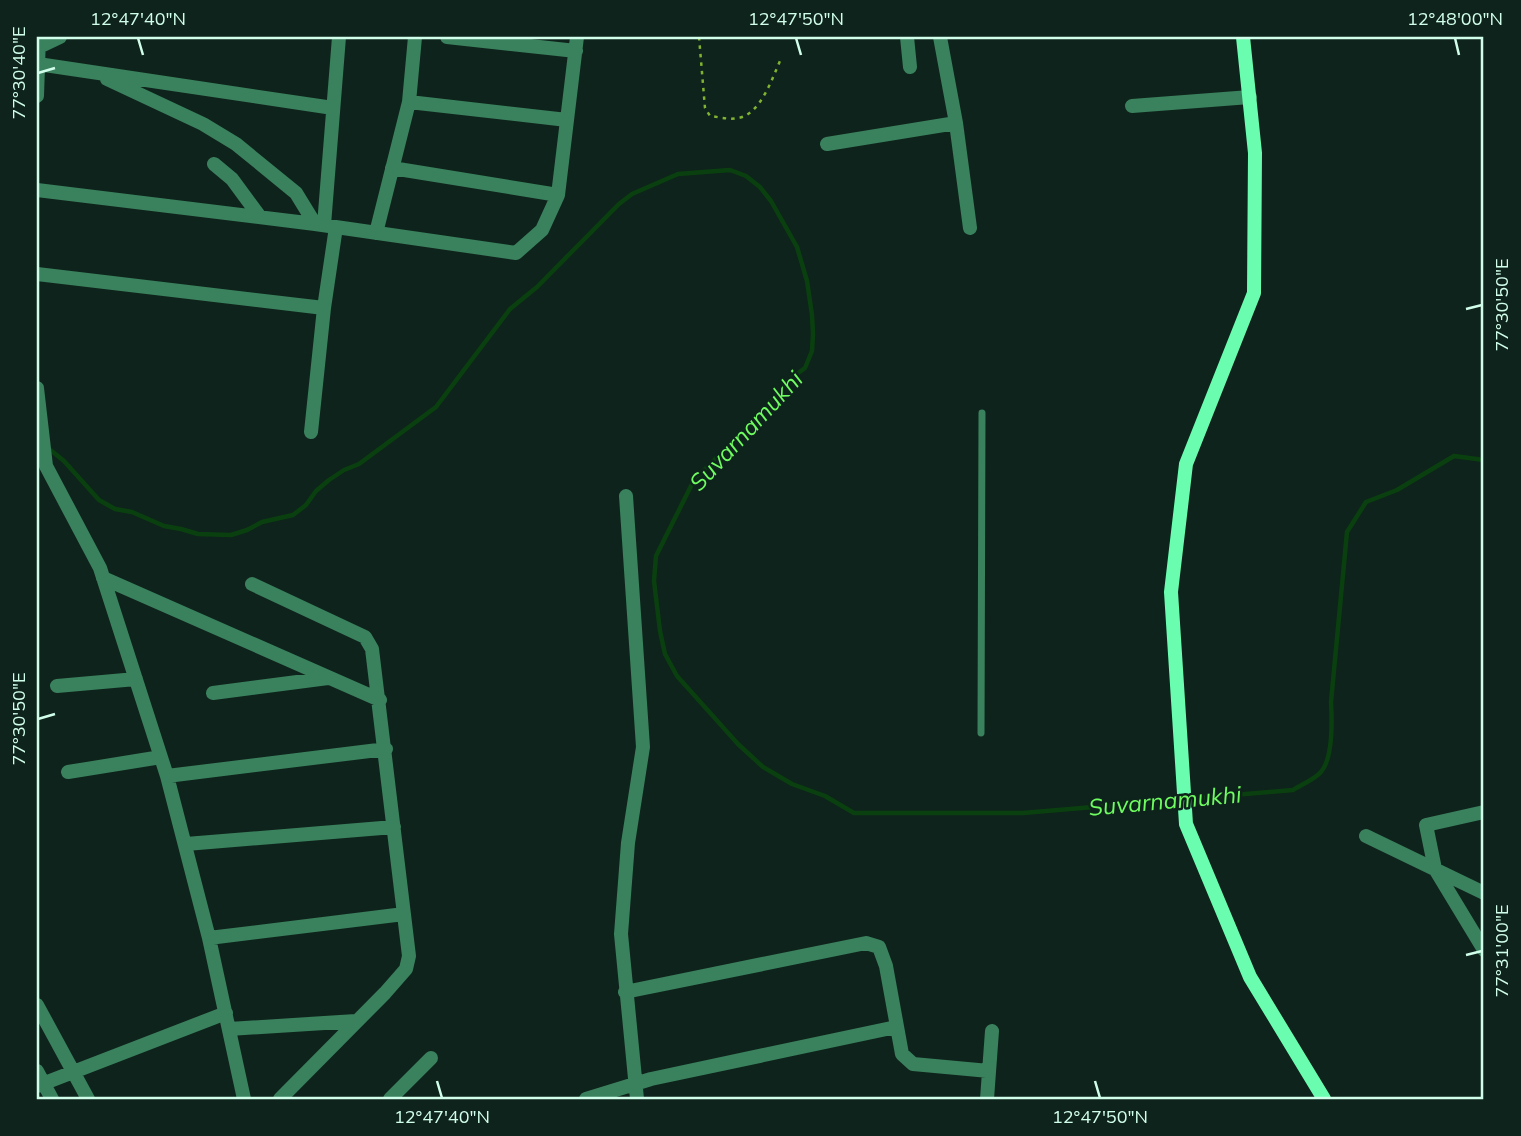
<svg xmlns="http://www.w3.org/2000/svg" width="1521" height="1136" viewBox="0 0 1521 1136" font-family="Mulish,sans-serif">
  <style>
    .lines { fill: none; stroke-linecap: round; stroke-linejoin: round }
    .stream { stroke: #0a400f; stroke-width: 4.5 }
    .path { stroke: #80b331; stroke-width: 2.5; stroke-dasharray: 3.5 5; stroke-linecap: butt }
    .lane { stroke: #3a815d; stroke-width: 7 }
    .street { stroke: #3a815d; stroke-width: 14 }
    .secondary { stroke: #6afdb0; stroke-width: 14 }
    .ticks { fill: none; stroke: #d1feeb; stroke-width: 2.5 }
    .labels { text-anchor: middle; stroke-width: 5; stroke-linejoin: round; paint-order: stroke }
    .water-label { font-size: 23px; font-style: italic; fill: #6efc61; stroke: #0e231b }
    .neatline { fill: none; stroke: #d1feeb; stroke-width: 2.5 }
    .ticks-label { font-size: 18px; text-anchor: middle; fill: #d1feeb }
  </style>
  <rect width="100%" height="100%" fill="#0e231b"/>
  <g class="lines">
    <path class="stream" d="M48,448L64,461L99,500L115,509L132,512L164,526L181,529L198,534L231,535L247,530L262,522L293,515L306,505L316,491L329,480L344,470L359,464L436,407L510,309L537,287L619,204L632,194L678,174L730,170L746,176L760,187L771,201L797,247L807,281L812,315L813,334L812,351L805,368L790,379L755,420L694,480L656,556L654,581L660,631L665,654L677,676L738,744L763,767L792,784L825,796L854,813H1023L1293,790C1301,785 1315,779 1321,772C1333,758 1332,720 1331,702L1347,532L1366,502L1397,490L1454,456L1484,460"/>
    <path class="path" d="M699,37L705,108L710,116C719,117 729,120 738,118C760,115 772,79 780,61"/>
    <path class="lane" d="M981,733L982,413"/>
    <path class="street" d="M447,37L576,51
      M907,37L910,67
      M940,37L956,123L970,228
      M39,47L60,37
      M38,64L333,108
      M107,79L203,124L236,144L296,193L315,224
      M37,96L39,37
      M409,102L567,120
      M1132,106L1250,97
      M827,144L956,123
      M214,164L232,179L260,217
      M392,168L558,195
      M37,190L315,224L516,253L542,230L558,195L577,37
      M324,225L339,37
      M376,233L409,102L415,37
      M37,274L324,308
      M37,388L46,466L100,568L167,776L209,938L244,1099
      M311,432L324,308L336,227
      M626,496L643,747L628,843L621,934L637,1099
      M103,578L380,700
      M252,584L365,637L372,649L409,956L406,969L385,993L280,1099
      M57,686L136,679
      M213,693L328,678
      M68,772L161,757
      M167,776L386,749
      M1484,812L1426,825L1435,869L1484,950
      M1366,836L1484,893
      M186,844L394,827
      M209,938L404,914
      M625,992L866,943L879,947L886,966L902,1054L913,1064L989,1071
      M37,1005L88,1099
      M229,1029L356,1021
      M37,1071L52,1099
      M37,1086L226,1013
      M390,1099L431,1058
      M586,1099L651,1079L896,1027
      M987,1099L992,1031"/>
    <path class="secondary" d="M1243,37L1255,153L1254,293L1186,464L1171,592L1186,824L1250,977L1324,1099"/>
  </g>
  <path class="ticks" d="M138,38L143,55M796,38L801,55M1455,38L1459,55M38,73L55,68M1466,309L1482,305M38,719L55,714M1466,955L1482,951M437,1081L442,1098M1095,1081L1100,1098"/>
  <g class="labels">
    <g class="water-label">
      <text transform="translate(746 431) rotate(-47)" y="8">Suvarnamukhi</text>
      <text transform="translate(1165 801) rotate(-5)" y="8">Suvarnamukhi</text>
    </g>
  </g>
  <rect width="1521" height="1136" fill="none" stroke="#0e231b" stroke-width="77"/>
  <rect x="38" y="38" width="1444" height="1060" class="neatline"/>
  <g class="ticks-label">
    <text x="138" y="25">12°47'40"N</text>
    <text x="796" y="25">12°47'50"N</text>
    <text x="1455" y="25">12°48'00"N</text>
    <text transform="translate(19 73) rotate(-90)" y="6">77°30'40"E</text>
    <text transform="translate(1502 305) rotate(-90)" y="6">77°30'50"E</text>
    <text transform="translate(19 719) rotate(-90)" y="6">77°30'50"E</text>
    <text transform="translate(1502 951) rotate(-90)" y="6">77°31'00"E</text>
    <text x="442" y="1123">12°47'40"N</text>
    <text x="1100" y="1123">12°47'50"N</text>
  </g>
</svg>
